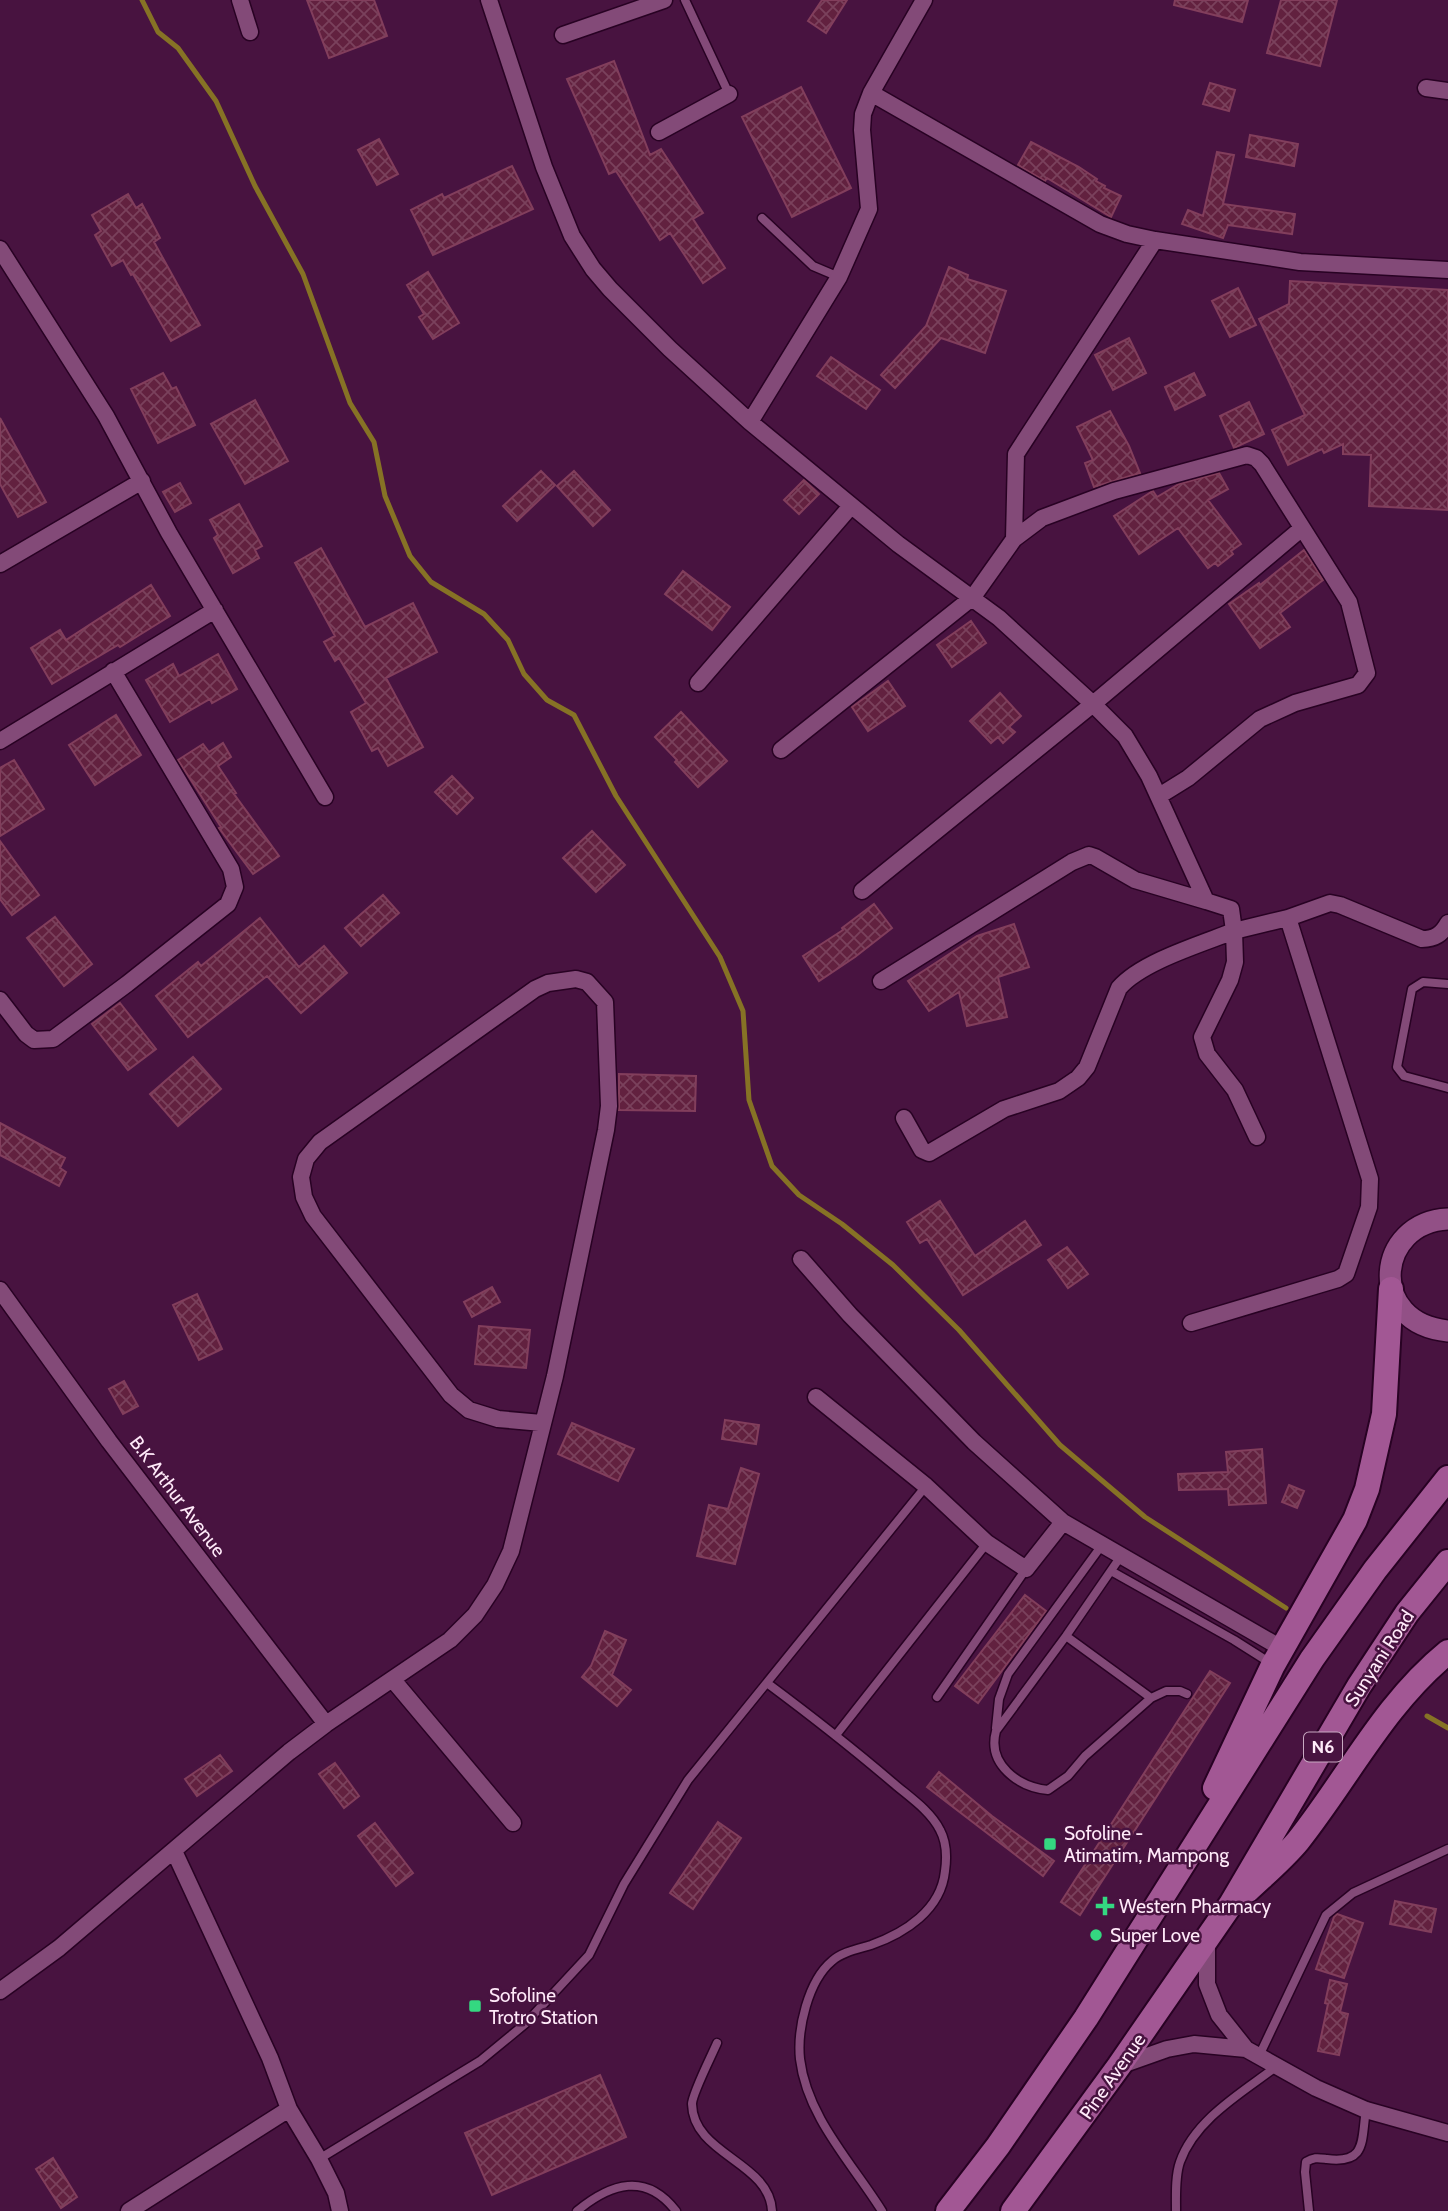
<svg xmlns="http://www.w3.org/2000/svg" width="1448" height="2211" viewBox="0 0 1448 2211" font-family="Cabin,sans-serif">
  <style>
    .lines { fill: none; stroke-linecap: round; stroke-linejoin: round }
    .stream { stroke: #867225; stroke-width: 5 }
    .building { fill: url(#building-cross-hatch); stroke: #823e5c; stroke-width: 2 }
    .lane-casing { stroke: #280223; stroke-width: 11 }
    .street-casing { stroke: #280223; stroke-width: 19 }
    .secondary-casing { stroke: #280223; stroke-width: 24 }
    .primary-casing { stroke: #280223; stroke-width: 28 }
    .lane { stroke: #834a78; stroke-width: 8 }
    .street { stroke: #834a78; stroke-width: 16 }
    .secondary { stroke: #925086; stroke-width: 21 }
    .primary { stroke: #a25794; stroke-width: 24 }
    .poi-dot { fill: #34d881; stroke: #481340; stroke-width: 2.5 }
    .labels { text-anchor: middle; stroke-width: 5; stroke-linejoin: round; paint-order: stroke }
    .shield { fill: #481340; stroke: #c8aac2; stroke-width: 2 }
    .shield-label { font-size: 18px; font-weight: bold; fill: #ffeaf9 }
    .street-label { font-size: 19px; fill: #ffeaf9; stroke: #481340 }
    .poi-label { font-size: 19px; fill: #ffeaf9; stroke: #481340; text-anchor: start }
  </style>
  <defs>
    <pattern id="building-cross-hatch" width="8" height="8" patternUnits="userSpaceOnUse" patternTransform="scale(1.75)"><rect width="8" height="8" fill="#62213f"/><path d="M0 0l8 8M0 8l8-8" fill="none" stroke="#7a415c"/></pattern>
  </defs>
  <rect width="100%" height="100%" fill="#481340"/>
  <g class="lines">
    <path class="stream" d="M142,0L158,32L178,48L216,101L255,186L303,274L350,403L374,442L385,496L410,556L431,582L484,614L508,640L524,674L547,700L574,715L616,796L720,957L743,1011L749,1100L772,1166L799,1195L842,1224L893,1265L959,1330L1060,1445L1145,1517L1286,1608
      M1427,1716L1448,1728"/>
  </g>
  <path class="building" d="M307,0H374L387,36L329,58Z
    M822,0H847L826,33L808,21Z
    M1175,0H1248L1242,22L1174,5Z
    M1281,0H1337L1320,66L1267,53Z
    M614,61L650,155L661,149L703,213L693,219L725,268L703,283L670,233L660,240L616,171L609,174L567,79Z
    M1210,83L1235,90L1229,111L1203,104Z
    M801,87L851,188L792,217L742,117Z
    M1250,135L1298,144L1294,166L1246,157Z
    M379,139L398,174L377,185L358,150Z
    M1031,142L1079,167L1097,179L1096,181L1105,186L1104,188L1121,196L1111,217L1047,178L1045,181L1018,165Z
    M1217,152L1234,155L1223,204L1295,214L1292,234L1228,225L1223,238L1182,224L1188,210L1203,216Z
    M512,166L533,209L433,255L411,210L442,194L444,198Z
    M128,194L136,208L142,204L160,238L154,242L200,325L171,341L133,274L131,275L123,260L112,266L95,235L101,231L92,215Z
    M949,267L968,275L967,279L1006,291L985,353L941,338L895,388L881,375L926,326Z
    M428,272L459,323L433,339L419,317L424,314L407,285Z
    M1290,281L1448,290V510L1369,506L1371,455L1343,454V444L1324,453L1322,449L1288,465L1272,430L1305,415L1259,319L1289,304Z
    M1238,288L1256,325L1230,337L1212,301Z
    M1129,338L1146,373L1113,390L1095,355Z
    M831,357L880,390L866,409L817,376Z
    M163,373L172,389L176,387L195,425L158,443L131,389Z
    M1194,373L1205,395L1175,410L1165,387Z
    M255,400L288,461L245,484L211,424Z
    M1249,402L1264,434L1234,448L1220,416Z
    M1110,411L1129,446L1140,473L1094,487L1085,463L1093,460L1077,427Z
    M0,418L46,502L18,517L0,484Z
    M541,471L555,485L517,521L503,506Z
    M574,471L610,510L593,526L557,486Z
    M1219,473L1228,489L1208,500L1241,544L1231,551L1233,554L1218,566L1215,563L1208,568L1178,528L1139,554L1114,516L1151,492L1153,491L1157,497L1179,484Z
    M804,480L819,494L799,514L784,500Z
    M180,483L191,503L175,512L163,492Z
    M239,504L262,546L255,550L259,558L233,573L214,538L218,535L210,520Z
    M321,548L365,627L413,603L437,652L386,678L423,747L388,766L378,748L372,751L351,712L366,703L339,658L335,661L324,642L335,636L295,563Z
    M1304,550L1323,580L1280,613L1290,627L1260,648L1229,604L1259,583L1260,585Z
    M683,571L730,607L712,630L665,594Z
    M151,585L170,616L120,647L118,645L52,684L31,648L60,630L66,640Z
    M971,621L986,643L952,667L937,645Z
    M218,654L237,689L212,703L210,699L170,722L146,680L173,664L179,676Z
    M888,681L905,706L868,731L852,707Z
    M1000,693L1021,716L1009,727L1015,732L1003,743L998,737L991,743L970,721Z
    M681,712L727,761L698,787L675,762L677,760L655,737Z
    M116,715L141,755L95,785L69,745Z
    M223,743L231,757L218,766L236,793L234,794L279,856L253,874L219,828L221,827L178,760L203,744L209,752Z
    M14,760L44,809L0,836V768Z
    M452,776L473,798L457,814L435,792Z
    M592,831L625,865L596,892L563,858Z
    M0,841L39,895L12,915L0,899Z
    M383,895L399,913L361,946L345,928Z
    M874,904L892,928L855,957L819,981L803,956L843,930L842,928Z
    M55,917L92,964L64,986L27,938Z
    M260,918L299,967L324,946L347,973L301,1013L267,976L188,1037L156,996L198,962L201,966Z
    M1014,924L1029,967L998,977L1007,1017L967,1026L959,992L929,1011L908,981L977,936Z
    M120,1003L156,1049L128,1070L92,1024Z
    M193,1057L221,1089L178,1126L150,1094Z
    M619,1074L696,1076L695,1111L619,1110Z
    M0,1123L65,1158L60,1168L66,1172L59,1186L0,1155Z
    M940,1201L975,1256L1025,1221L1041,1245L963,1295L927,1239L920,1243L907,1222Z
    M1067,1247L1088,1274L1068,1288L1048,1260Z
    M492,1287L500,1302L472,1317L464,1302Z
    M197,1294L222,1349L199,1360L173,1305Z
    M479,1326L530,1330L526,1368L475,1364Z
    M124,1381L138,1406L123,1414L109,1389Z
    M725,1420L759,1425L756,1444L722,1439Z
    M572,1423L634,1449L618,1481L558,1454Z
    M1262,1449L1266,1503L1229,1505L1228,1489L1179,1490L1178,1474L1228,1472L1226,1452Z
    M741,1468L759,1474L735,1564L697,1556L709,1505L728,1509Z
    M1289,1485L1304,1491L1297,1508L1282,1502Z
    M1025,1595L1046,1611L978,1703L955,1686Z
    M605,1631L626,1640L612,1675L631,1690L617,1706L582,1677L591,1666Z
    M1210,1671L1230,1683L1080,1915L1061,1902Z
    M220,1755L232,1771L197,1796L185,1779Z
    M335,1763L359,1796L344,1808L319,1774Z
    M939,1772L992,1816L1054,1861L1043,1876L927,1787Z
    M718,1822L741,1838L693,1909L670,1893Z
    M375,1823L413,1873L396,1886L358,1836Z
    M1395,1901L1436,1909L1431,1932L1390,1924Z
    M1337,1914L1363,1923L1344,1978L1316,1969L1334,1917Z
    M1330,1980L1347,1984L1340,2012L1348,2014L1339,2055L1318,2051L1328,2004L1325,2003Z
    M600,2075L626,2137L492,2195L465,2133Z
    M53,2158L77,2197L61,2208L36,2169Z"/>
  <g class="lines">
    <defs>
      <path id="lane" d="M685,0L729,94
        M762,218L813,266L839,277
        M1448,984L1423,982L1412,989L1397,1067L1404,1076L1448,1088
        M1121,1556L1066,1636L996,1731C987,1764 1018,1787 1048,1790L1068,1776L1085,1756L1151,1698L1166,1691H1180L1187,1694
        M1111,1571L1234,1640L1272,1664
        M1066,1636L1151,1698
        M767,1683C810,1715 851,1747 892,1782C908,1796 930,1810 940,1830C947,1843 947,1857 945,1871C941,1910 905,1933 871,1945C858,1949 842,1952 832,1961C808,1981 797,2029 800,2059C807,2117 852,2163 882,2211
        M937,1697L1026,1569
        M996,1728L999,1699L1008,1674L1102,1545
        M836,1735L987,1543
        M717,2043C712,2055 692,2094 692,2104C693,2155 770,2162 772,2211
        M1259,2056L1326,1915L1353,1893L1448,1849
        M319,2159L480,2061L525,2024L589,1955L624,1884L688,1780L926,1486
        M577,2211C611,2183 646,2172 676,2211
        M1176,2211C1176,2196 1175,2176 1180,2162C1195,2119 1243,2092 1277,2066
        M1309,2211L1305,2172L1306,2162C1314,2157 1318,2158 1327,2159C1367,2164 1361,2141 1366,2110"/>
      <path id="street" d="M240,0L250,32
        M489,0L544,167L572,236L593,269L610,289L670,349L750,422L898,544L999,618L1093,704L1125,736L1149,776L1206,901L1231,909L1234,931L1288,918L1330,903L1340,905L1422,939C1435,939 1442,934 1448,923
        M563,35L664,0
        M1426,88L1448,91
        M871,93L1100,224L1127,234L1155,240L1300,262L1448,270
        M659,132L729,94
        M0,249L106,416L169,533L325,797
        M750,422L839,277L869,209L862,130L863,114L871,93L924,0
        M1014,539L1016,454L1155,240
        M0,564L142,481
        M698,683L851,506
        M0,741L215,610
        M781,750L973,597L1014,539L1042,518L1114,491L1247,455L1256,458L1262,464L1349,602L1367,673L1358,685L1295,703L1260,719L1188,778L1159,796
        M862,891L1093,704L1301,529
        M881,981L1072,862L1089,855L1095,857L1135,880L1206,901
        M0,1000L26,1034L34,1040L53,1039L127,984L228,904L235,887L231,869L113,671
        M904,1118L922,1150L929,1153L1004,1109L1059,1091L1078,1078L1087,1067L1119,988C1141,962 1201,944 1234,931L1235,962L1230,980L1202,1037L1207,1054L1235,1090L1257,1137
        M801,1259L850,1315L974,1442L1063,1522L1283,1649
        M0,1290L109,1441L326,1724
        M1191,1323L1338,1279L1346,1274L1369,1207L1370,1179L1288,918
        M816,1397L926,1486L987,1543L1026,1569L1063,1522
        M393,1680L513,1823
        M174,1851L270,2058L289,2109L319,2159L336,2193L340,2211
        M1207,1940V1984L1219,2015L1246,2049L1316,2088L1366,2110L1448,2133
        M0,1991L59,1948L289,1752L326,1724L450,1640L475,1615L495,1585L511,1551L555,1376L606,1130L609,1106L605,1002L587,982L576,979L548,983L535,989L320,1142L306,1159L301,1177L304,1197L313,1216L451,1395L469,1410L498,1419L542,1423
        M1119,2066L1167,2049L1194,2044L1246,2049
        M129,2211L289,2109"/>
      <path id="secondary" d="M1448,1219C1376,1222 1366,1323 1448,1331"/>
      <path id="primary" d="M1215,1788L1273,1665L1355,1520L1367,1489L1384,1414L1391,1289
        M1248,1890C1265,1874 1283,1859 1298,1841C1348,1778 1384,1704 1448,1652
        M948,2211L998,2146L1086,2018L1312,1659L1375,1570L1448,1478
        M1013,2211L1119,2066L1231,1904L1359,1686L1407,1613L1448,1562"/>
    </defs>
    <use href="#lane" class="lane-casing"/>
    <use href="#street" class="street-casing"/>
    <use href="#secondary" class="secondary-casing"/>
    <use href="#primary" class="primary-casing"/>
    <use href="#lane" class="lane"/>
    <use href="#street" class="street"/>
    <use href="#secondary" class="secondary"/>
    <use href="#primary" class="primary"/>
  </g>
  <g class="poi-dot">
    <rect x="1043" y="1837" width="14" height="14" rx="3.5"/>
    <path d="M1101.5 1895.5h7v7h7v7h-7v7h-7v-7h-7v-7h7z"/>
    <circle cx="1096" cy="1935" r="7"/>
    <rect x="468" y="1999" width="14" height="14" rx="3.5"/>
  </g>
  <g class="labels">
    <rect class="shield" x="1304" y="1732.5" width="38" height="29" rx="5"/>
    <g class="shield-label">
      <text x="1323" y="1753">N6</text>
    </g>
    <g class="street-label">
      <text transform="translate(178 1496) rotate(53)" y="7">B.K Arthur Avenue</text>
      <text transform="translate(1379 1658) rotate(-57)" y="7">Sunyani Road</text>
      <text transform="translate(1112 2076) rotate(-55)" y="7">Pine Avenue</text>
    </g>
    <g class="poi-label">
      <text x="1064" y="1840">Sofoline -<tspan x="1064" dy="22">Atimatim, Mampong</tspan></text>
      <text x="1119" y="1913">Western Pharmacy</text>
      <text x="1110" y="1942">Super Love</text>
      <text x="489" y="2002">Sofoline<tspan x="489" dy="22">Trotro Station</tspan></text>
    </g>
  </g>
</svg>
